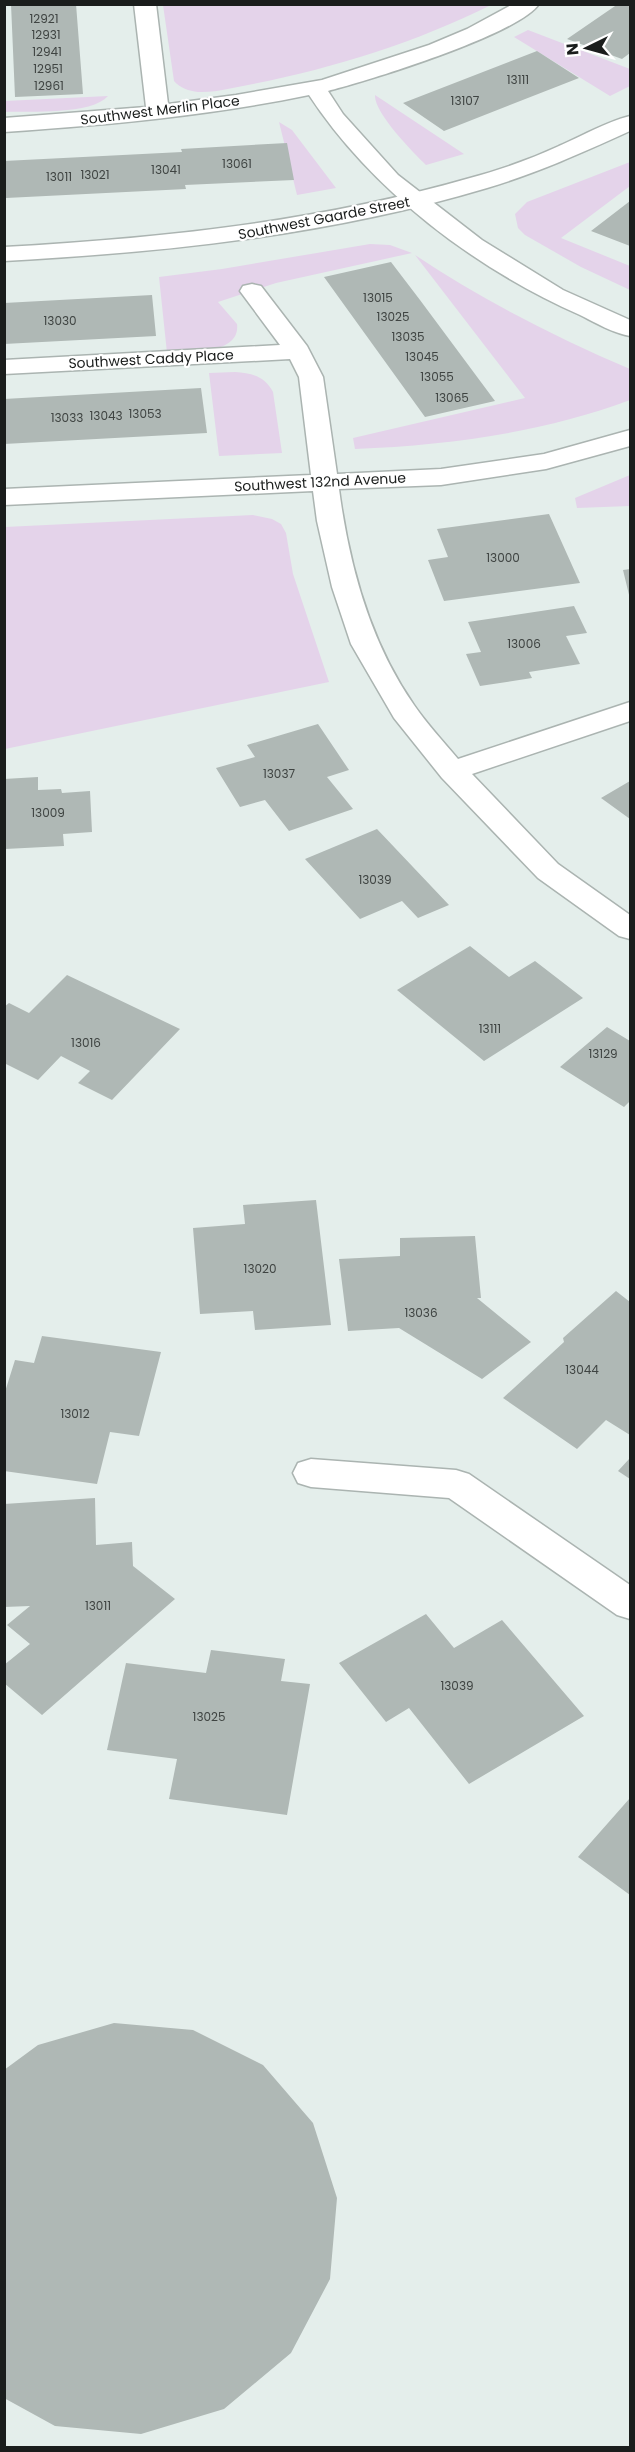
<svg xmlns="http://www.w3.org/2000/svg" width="635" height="2452" viewBox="0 0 635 2452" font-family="Poppins,sans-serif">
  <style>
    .green { fill: #e4d3ea }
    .building { fill: #afb8b5 }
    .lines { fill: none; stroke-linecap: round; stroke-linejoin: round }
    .street-casing { stroke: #abb4b1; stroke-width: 3 }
    .secondary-casing { stroke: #abb4b1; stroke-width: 3 }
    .street { fill: #fff; fill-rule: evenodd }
    .secondary { fill: #fff; fill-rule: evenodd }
    .labels { text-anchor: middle; stroke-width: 4.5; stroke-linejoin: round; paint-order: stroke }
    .number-label { font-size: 12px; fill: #3f4442 }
    .far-street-label { font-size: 14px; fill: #1a1d1c; stroke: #fff }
  </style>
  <rect width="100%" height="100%" fill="#e4eeeb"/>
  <path class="green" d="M163,5V4L491,5C417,42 334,68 253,84C235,87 216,93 198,92C189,91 180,88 174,81Z
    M528,30L630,69V86L610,96L514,37Z
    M375,95L464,154L426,165C413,152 374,113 375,95Z
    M108,96C92,115 29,111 5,112V101Z
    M279,122L292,130L336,188L297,195Z
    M630,162V186L561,238L630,266V290L581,267L525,235L518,228L515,214L527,202Z
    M370,244L390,245L412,253L276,283L218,302L237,324C241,355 187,352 167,353L159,277L222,269Z
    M415,255C484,301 555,337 630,369V400C541,433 450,445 355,449L353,438L525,398Z
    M235,372C251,373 265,376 273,392L282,453L219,456L209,373Z
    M630,475V506L577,508L575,498Z
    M253,515L272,519L281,524L286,533L293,574L329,682L5,749V527Z"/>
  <path class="building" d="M11,4H76L83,94L15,97Z
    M618,4H630V53L622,59L567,39Z
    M537,51L579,78L444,131L403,103Z
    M287,143L294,180L185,185L186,189L6,198L4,161L182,152L181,149Z
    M630,201V246L591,231Z
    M391,262L420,300L495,401L425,417L324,277Z
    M152,295L156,336L4,344V303Z
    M201,388L207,433L4,444V399Z
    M549,514L580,583L444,601L428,560L448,557L437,529Z
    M630,569V599L623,570Z
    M574,606L587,633L566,636L580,664L529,672L532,678L480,686L466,654L481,652L468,622Z
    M318,724L349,770L327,777L353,809L289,831L265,800L240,807L216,768L255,757L247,745Z
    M38,777V790L61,789L62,793L90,791L92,832L63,834L64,846L5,849L4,779Z
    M630,781V819L601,798Z
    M377,829L449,905L418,918L402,901L360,919L305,859Z
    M470,946L509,977L535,961L583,998L484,1061L397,990Z
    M67,975L180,1029L112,1100L78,1083L90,1071L61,1056L38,1080L4,1063V1007L9,1003L29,1013Z
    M607,1027L630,1041V1101L624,1107L560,1067Z
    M316,1200L331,1325L255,1330L253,1311L200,1314L193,1228L245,1224L243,1205Z
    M475,1236L481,1298H477L531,1342L482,1379L399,1328L348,1331L339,1259L400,1256V1238Z
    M616,1291L630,1302V1435L606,1420L577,1449L503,1398L564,1342L563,1338Z
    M42,1336L161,1352L139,1436L110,1432L97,1484L4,1471V1395L15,1360L34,1363Z
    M630,1458V1479L618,1471Z
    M95,1498L96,1545L132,1542L133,1566L175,1599L42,1715L4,1683V1665L30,1644L7,1625L30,1606L4,1607V1504Z
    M426,1614L454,1648L502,1620L584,1716L469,1784L409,1708L386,1722L339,1663Z
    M211,1650L285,1659L281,1681L310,1684L287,1815L169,1799L177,1759L107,1750L126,1663L206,1673Z
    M630,1798V1895L578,1857Z
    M114,2023L193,2030L263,2065L313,2123L337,2198L330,2279L291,2353L224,2409L141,2434L55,2426L4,2398V2070L38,2045Z"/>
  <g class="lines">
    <defs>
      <path id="street" d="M134,4H156L168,104L236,95L322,80L429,45L467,29L513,4H539C519,34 368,81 328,91L343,114L398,175L482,240L563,290L630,320V336C613,333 596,323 580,315C476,269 372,191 309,95C208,116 107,125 4,132V118L146,107Z
        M252,284L261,286L307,346L323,377L337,474L441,469L544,454L630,430V446L546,469L441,485L339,489C349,565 370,642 414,705C427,724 443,741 458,759L630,702V721L472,774L558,864L630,915V939L619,936L538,878L442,778L394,718L351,644L332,587L317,521L313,491L4,505V489L311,475L299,377L290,359L4,374V360L280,345L240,291L243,286Z
        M311,1459L456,1470L469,1474L630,1585V1619L617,1615L449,1498L311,1487L298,1483L293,1473L298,1463Z"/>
      <path id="secondary" d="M630,116V131C584,152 537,173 487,188C330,235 168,252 4,261V247C162,238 317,222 470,178C500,170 531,159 559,146C582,136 606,122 630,116Z"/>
    </defs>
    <use href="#street" class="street-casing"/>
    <use href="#secondary" class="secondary-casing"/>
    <use href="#street" class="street"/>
    <use href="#secondary" class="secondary"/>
  </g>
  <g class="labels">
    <g class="number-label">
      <text x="44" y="23">12921</text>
      <text x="46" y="39">12931</text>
      <text x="47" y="56">12941</text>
      <text x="48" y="73">12951</text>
      <text x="518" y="84">13111</text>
      <text x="49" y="90">12961</text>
      <text x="465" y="105">13107</text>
      <text x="237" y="168">13061</text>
      <text x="166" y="174">13041</text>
      <text x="95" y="179">13021</text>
      <text x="59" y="181">13011</text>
      <text x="378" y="302">13015</text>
      <text x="393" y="321">13025</text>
      <text x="60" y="325">13030</text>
      <text x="408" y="341">13035</text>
      <text x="422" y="361">13045</text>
      <text x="437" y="381">13055</text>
      <text x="452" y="402">13065</text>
      <text x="145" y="418">13053</text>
      <text x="106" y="420">13043</text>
      <text x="67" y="422">13033</text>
      <text x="503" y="562">13000</text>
      <text x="524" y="648">13006</text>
      <text x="279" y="778">13037</text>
      <text x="48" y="817">13009</text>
      <text x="375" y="884">13039</text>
      <text x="490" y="1033">13111</text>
      <text x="86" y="1047">13016</text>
      <text x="603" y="1058">13129</text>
      <text x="260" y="1273">13020</text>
      <text x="421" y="1317">13036</text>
      <text x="582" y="1374">13044</text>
      <text x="75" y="1418">13012</text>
      <text x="98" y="1610">13011</text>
      <text x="457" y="1690">13039</text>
      <text x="209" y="1721">13025</text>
    </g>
    <g class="far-street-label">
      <text transform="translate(160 110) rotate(-7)" y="5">Southwest Merlin Place</text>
      <text transform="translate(324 218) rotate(-11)" y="5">Southwest Gaarde Street</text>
      <text transform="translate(151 359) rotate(-3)" y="5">Southwest Caddy Place</text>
      <text transform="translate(320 482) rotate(-3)" y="5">Southwest 132nd Avenue</text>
    </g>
  </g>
  <rect width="635" height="2452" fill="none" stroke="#1a1d1c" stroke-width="12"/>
  <g transform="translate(587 48) rotate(265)" stroke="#ffffff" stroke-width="4.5" paint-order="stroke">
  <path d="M0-4.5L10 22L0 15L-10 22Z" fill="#1a1d1c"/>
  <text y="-9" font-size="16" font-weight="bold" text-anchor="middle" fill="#1a1d1c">N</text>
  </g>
</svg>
